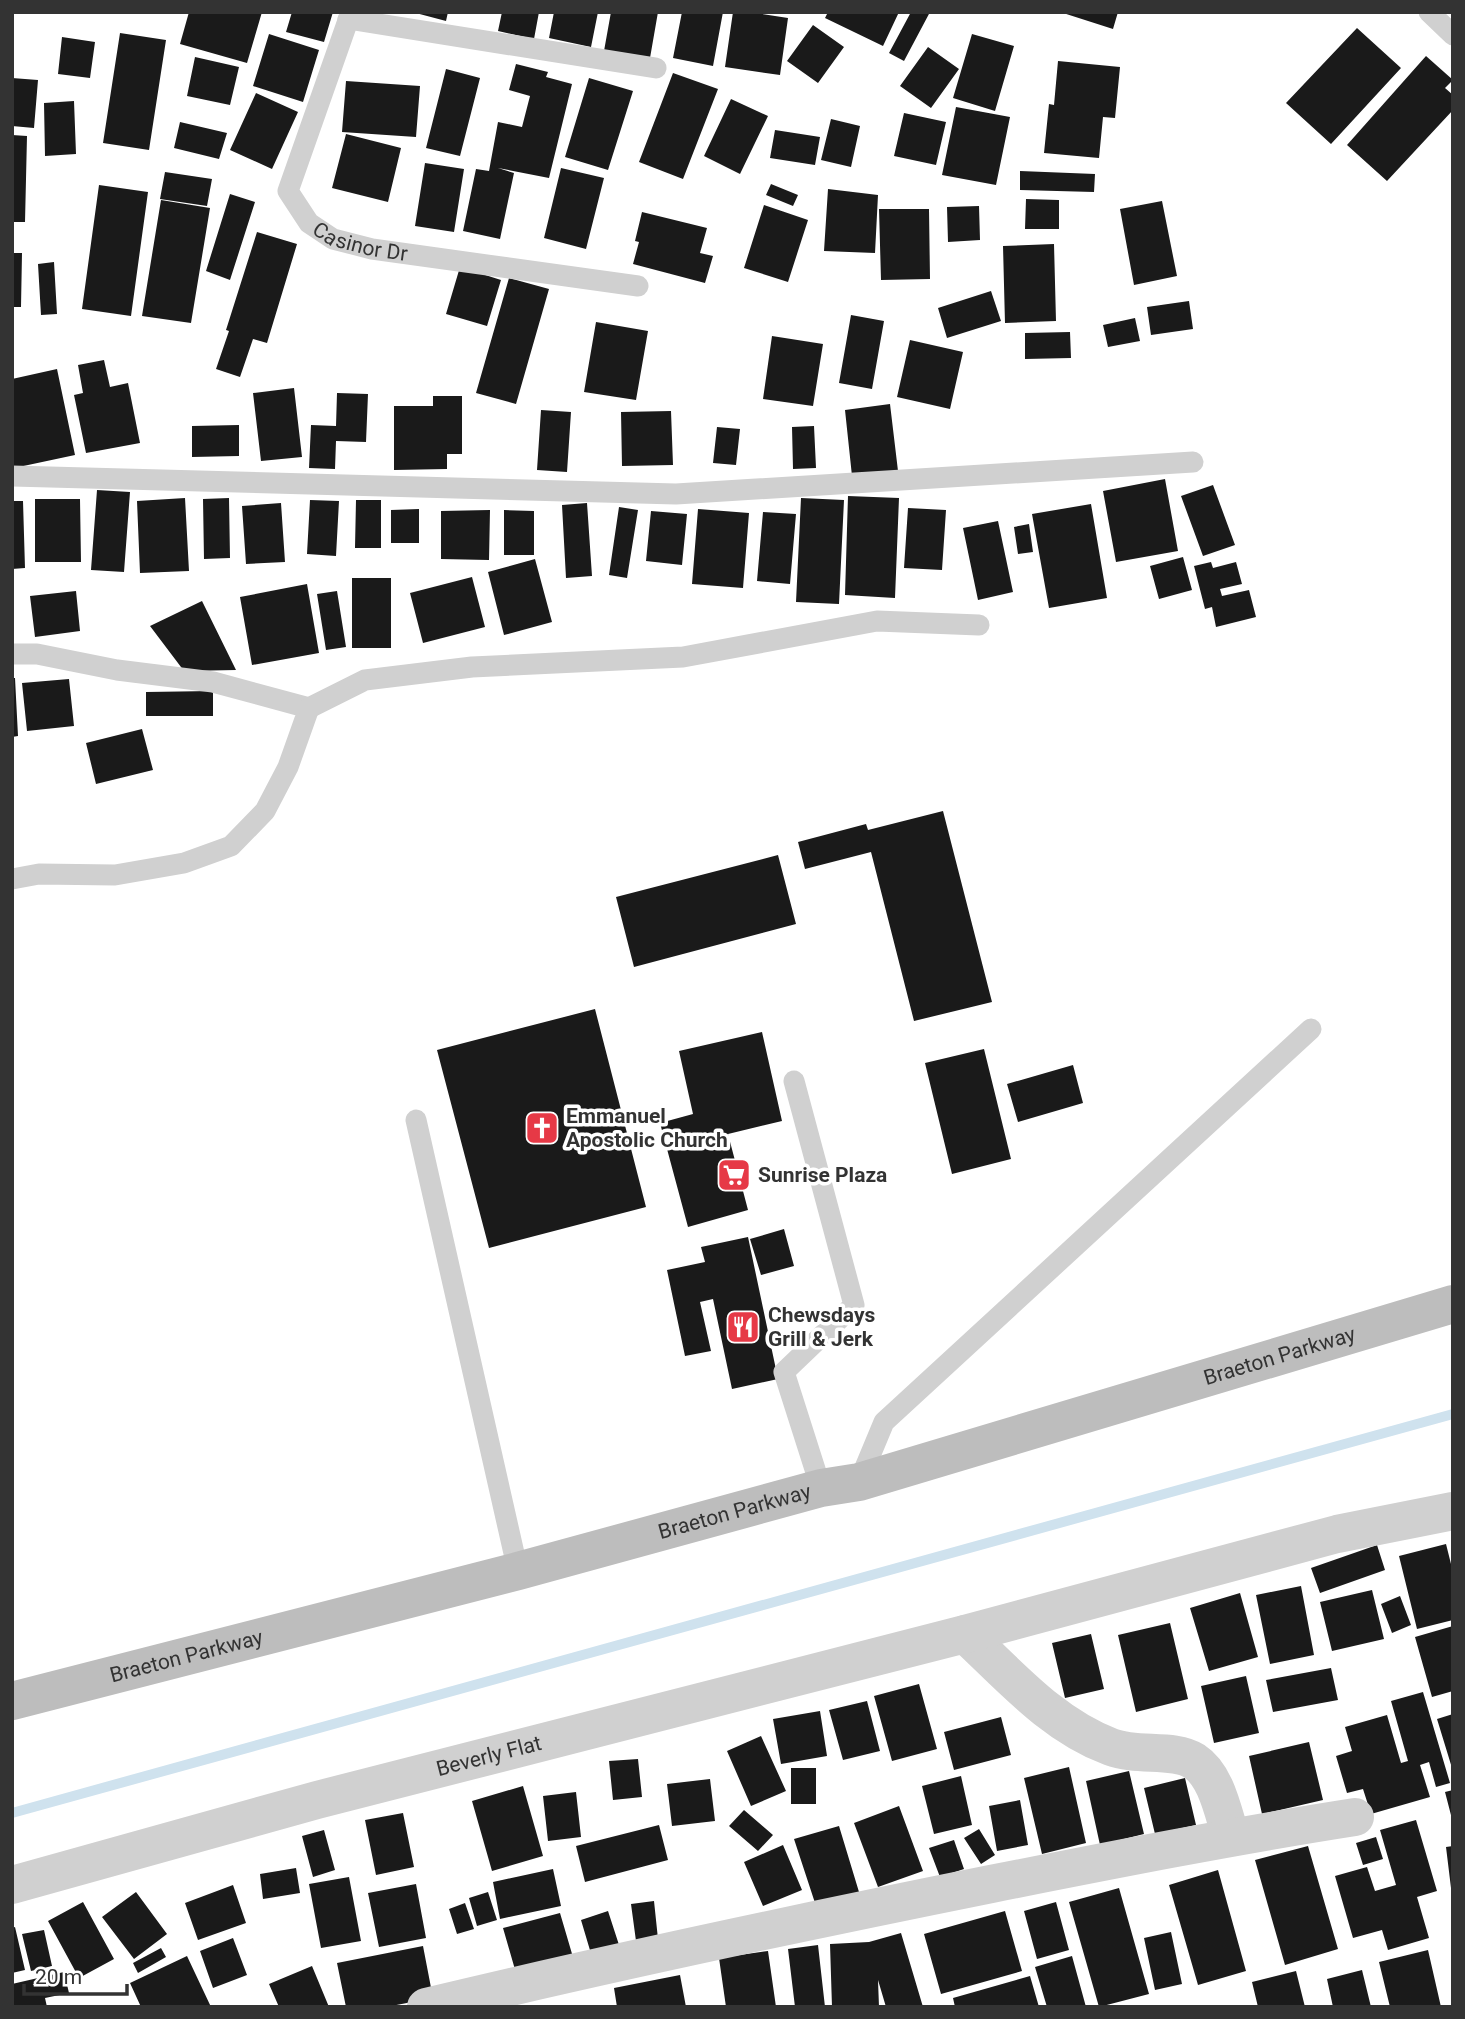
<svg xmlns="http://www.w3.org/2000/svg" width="1465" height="2019" viewBox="0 0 1465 2019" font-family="Roboto,sans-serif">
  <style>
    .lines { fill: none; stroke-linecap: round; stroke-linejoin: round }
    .stream { stroke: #cfe2ee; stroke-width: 10 }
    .building { fill: #1a1a1a }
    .lane { stroke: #d0d0d0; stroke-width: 21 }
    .street { stroke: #d0d0d0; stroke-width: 38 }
    .secondary { stroke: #bdbdbd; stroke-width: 38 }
    .labels { text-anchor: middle; stroke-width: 7; stroke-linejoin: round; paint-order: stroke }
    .street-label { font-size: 21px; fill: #333; stroke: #fff }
    .poi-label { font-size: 21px; font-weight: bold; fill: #333; stroke: #fff; text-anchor: start }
  </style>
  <rect width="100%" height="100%" fill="#fff"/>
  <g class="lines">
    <path class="stream" d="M12,1813L1453,1414"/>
  </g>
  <path class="building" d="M189,12H262L247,63L180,44Z
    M292,12H333L324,42L286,32Z
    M412,12H448L446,21Z
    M502,12H539L534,39L498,31Z
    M554,12H598L591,47L549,38Z
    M611,12H658L650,58L604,51Z
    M682,12H723L713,66L673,58Z
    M733,12H750L788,18L780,75L725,67Z
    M828,12H899L883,46L825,18Z
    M911,12H930L904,61L889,53Z
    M1060,12H1118L1113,29Z
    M813,25L844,47L818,83L787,61Z
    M1357,28L1401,68L1331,144L1286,103Z
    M120,33L166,40L149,150L103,143Z
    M269,34L319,50L303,102L253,86Z
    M972,34L1014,46L995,111L953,98Z
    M62,37L95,42L90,78L58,74Z
    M928,47L959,69L931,108L900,86Z
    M1426,56L1453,80L1445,88L1453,95V110L1387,181L1347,145Z
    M195,57L239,67L230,105L187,96Z
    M1058,61L1120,67L1115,118L1103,117L1099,158L1044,153L1049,104L1054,105Z
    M516,64L548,72L546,77L572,84L549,178L498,168L514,173L500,239L463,231L476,169L489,171L498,122L522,127L530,96L509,90Z
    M446,69L480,78L460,156L426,148Z
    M673,73L718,89L683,179L639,162Z
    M12,78L38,80L34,128L12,126Z
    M589,78L633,91L608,170L565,157Z
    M346,81L420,86L416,137L342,132Z
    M256,93L298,112L272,169L230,150Z
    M731,99L768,116L740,174L704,156Z
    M74,101L76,154L45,156L44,103Z
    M956,107L1010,117L996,185L942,175Z
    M904,113L946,122L936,165L894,156Z
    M831,119L860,126L851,167L821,160Z
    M180,122L227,133L219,159L174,148Z
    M775,130L820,137L815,165L770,158Z
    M346,134L401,148L388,202L332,188Z
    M12,135L27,136L25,222H12Z
    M425,163L464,169L454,232L415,226Z
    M561,168L604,178L586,249L544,238Z
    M1020,171L1095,174L1094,192L1020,190Z
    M165,172L212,179L207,206L160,199Z
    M771,184L798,195L793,206L766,195Z
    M99,185L148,192L131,316L82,309Z
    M828,189L878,195L875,253L824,251Z
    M230,194L255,202L230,280L206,271Z
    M1026,199L1059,200V229H1025Z
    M161,200L210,208L191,323L142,316Z
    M1162,201L1177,276L1134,285L1120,209Z
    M764,205L808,220L788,282L744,268Z
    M979,206L980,240L948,242L947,207Z
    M879,209H929L930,279L881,280Z
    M642,212L707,228L700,253L713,256L705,283L633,264L639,242L635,241Z
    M257,232L297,244L267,343L253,339L240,377L216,369L229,331L226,330Z
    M1054,244L1056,321L1005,323L1003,246Z
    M12,253H22L21,307H12Z
    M54,262L57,314L41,315L38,264Z
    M460,267L501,280L487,326L446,314Z
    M509,278L549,289L516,404L476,393Z
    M991,291L1001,321L947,338L938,308Z
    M1189,301L1193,329L1151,335L1147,307Z
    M851,315L884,321L872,389L839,383Z
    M1135,318L1140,341L1108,347L1103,325Z
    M596,322L648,331L636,400L584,392Z
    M1070,332L1071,358L1025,359V333Z
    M772,336L823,344L813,406L763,399Z
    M910,340L963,352L950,409L897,397Z
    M104,360L110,387L128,383L140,443L86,453L74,395L83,393L78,365Z
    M57,369L75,455L14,468L12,379Z
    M294,388L302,457L261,461L253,393Z
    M337,393L368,394L366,442L336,441L335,469L309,468L311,425L336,426Z
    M433,396H462V454H447V469L394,470V406H433Z
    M890,404L898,471L852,476L845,410Z
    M541,410L571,412L567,472L537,470Z
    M671,411L673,465L622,466L621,412Z
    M239,425V456L192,457V426Z
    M814,426L816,468L793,469L792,427Z
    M717,427L740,429L736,465L713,463Z
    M1165,479L1178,551L1116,562L1103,491Z
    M1213,485L1235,545L1203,556L1181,496Z
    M97,490L130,492L124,572L91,570Z
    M848,496L899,498L895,598L845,595Z
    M185,498L189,571L140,573L137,501Z
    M229,498L230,558L204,559L203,499Z
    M801,498L844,500L839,604L796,602Z
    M35,499H80L81,562H35Z
    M310,500L339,501L336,556L307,554Z
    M356,500H381V548H355Z
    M12,501H23L25,568L12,569Z
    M281,503L285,562L246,564L242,506Z
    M587,503L592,576L566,578L562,505Z
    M1091,504L1107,598L1049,608L1032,514Z
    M619,507L638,510L627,578L609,575Z
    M908,508L946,510L942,570L904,568Z
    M419,509V543H391V510Z
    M698,509L749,513L743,588L692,584Z
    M490,510L489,560L441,559V511Z
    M504,510L534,511V555H504Z
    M651,511L687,514L682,565L646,561Z
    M763,512L796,514L790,584L757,581Z
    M998,521L1013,592L978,600L963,528Z
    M1029,524L1033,552L1018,554L1014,527Z
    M1183,557L1192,590L1159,599L1150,566Z
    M535,559L552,622L504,635L488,572Z
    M1211,562L1213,568L1236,562L1242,584L1220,589L1222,596L1249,590L1256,617L1216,627L1212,607L1205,609L1194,566Z
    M472,577L485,627L423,643L410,593Z
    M352,578H391V648H352Z
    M307,584L319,653L252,665L240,597Z
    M76,591L80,631L35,637L30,596Z
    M337,591L346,647L326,650L317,594Z
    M202,601L236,670L184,671L150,626Z
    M12,678H15L18,736L12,737Z
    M69,679L74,726L27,731L22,683Z
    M213,691V716H146V692Z
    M142,729L153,770L96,784L86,743Z
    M943,811L992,1002L914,1021L871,852L805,869L798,842L866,824L868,830Z
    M778,855L796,924L634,967L616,897Z
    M595,1009L646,1207L489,1248L437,1050Z
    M762,1032L782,1121L728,1134L748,1210L688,1227L660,1123L693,1114L679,1051Z
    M984,1049L1011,1159L952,1174L925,1063Z
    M1073,1065L1083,1103L1018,1122L1007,1084Z
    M784,1229L794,1266L761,1275L750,1239Z
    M748,1237L778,1379L732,1389L713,1299L700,1302L711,1351L685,1356L667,1270L705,1262L701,1247Z
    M1446,1544L1453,1572V1620L1417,1629L1399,1556Z
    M1377,1545L1385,1570L1320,1593L1311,1568Z
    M1301,1586L1314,1655L1270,1664L1256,1595Z
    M1372,1590L1384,1639L1332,1651L1320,1602Z
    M1240,1593L1258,1657L1209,1671L1190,1608Z
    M1400,1596L1411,1625L1392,1633L1381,1604Z
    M1170,1623L1188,1699L1136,1712L1118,1635Z
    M1453,1626V1691L1432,1697L1415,1637Z
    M1091,1634L1104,1689L1065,1698L1052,1643Z
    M1331,1668L1338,1700L1273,1712L1266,1680Z
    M1246,1676L1259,1733L1214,1743L1201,1686Z
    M919,1684L937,1749L892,1761L874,1696Z
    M1423,1692L1450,1783L1436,1787L1429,1762L1420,1765L1430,1797L1371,1814L1363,1789L1347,1793L1336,1756L1352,1751L1345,1727L1387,1715L1401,1763L1408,1761L1391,1701Z
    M867,1701L880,1751L843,1760L829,1710Z
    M820,1711L827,1756L781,1764L773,1719Z
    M1453,1714V1768H1452L1437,1719Z
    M1001,1717L1011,1755L954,1770L944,1732Z
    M761,1736L786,1791L751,1806L727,1751Z
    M1309,1742L1323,1800L1262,1814L1249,1756Z
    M638,1759L642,1797L613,1800L609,1761Z
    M1069,1767L1086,1843L1042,1854L1024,1778Z
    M791,1768H816V1804H791Z
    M1129,1771L1144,1834L1100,1845L1086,1781Z
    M961,1776L972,1825L934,1834L922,1786Z
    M1185,1778L1196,1825L1155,1834L1144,1788Z
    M710,1779L715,1821L672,1826L667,1784Z
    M523,1786L543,1856L492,1871L472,1801Z
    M1453,1790V1819H1452L1445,1792Z
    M576,1792L581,1837L548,1841L543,1796Z
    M1020,1800L1028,1845L997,1851L989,1806Z
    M899,1806L923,1871L878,1887L854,1823Z
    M744,1810L773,1835L758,1851L729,1826Z
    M403,1813L414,1867L376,1875L365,1820Z
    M1416,1820L1437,1891L1417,1897L1429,1938L1388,1950L1382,1930L1353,1938L1335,1876L1367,1867L1375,1891L1396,1885L1380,1830Z
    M659,1825L668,1860L585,1882L576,1846Z
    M839,1826L859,1892L816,1906L794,1839Z
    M979,1829L995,1855L981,1864L964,1838Z
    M324,1830L335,1870L313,1877L302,1836Z
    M1376,1837L1383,1859L1363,1865L1356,1843Z
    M954,1840L964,1869L940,1877L929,1848Z
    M783,1845L802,1890L763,1906L744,1862Z
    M1308,1846L1338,1949L1285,1965L1255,1860Z
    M1453,1846V1888H1451L1446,1847Z
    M296,1868L300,1893L263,1899L260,1874Z
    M553,1869L561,1906L500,1919L493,1882Z
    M1218,1870L1246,1971L1198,1985L1169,1885Z
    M349,1877L361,1941L321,1948L309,1884Z
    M416,1884L426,1938L379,1947L368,1893Z
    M233,1885L246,1923L198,1940L185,1903Z
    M1119,1888L1149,1994L1099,2007L1069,1902Z
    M136,1892L167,1934L134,1959L102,1917Z
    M488,1892L497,1920L477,1926L469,1898Z
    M654,1901L658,1939L636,1941L631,1904Z
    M83,1902L114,1959L79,1978L48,1921Z
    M1056,1902L1069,1950L1037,1959L1024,1911Z
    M465,1903L474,1929L457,1934L449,1909Z
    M608,1911L620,1948L592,1957L581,1920Z
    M1005,1911L1022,1971L941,1994L924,1934Z
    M560,1913L575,1964L518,1980L503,1928Z
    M15,1927L25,1970L12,1973V1928Z
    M44,1930L52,1966L31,1971L22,1934Z
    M1171,1932L1182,1984L1155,1990L1144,1938Z
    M901,1933L923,2007H886L878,1980L879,2007H832L830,1944L869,1942Z
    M233,1938L247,1975L213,1988L200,1951Z
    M818,1945L825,2007H795L788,1949Z
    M423,1946L433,1998L386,2007H346L337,1963Z
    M161,1948L166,1957L138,1973L133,1963Z
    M1428,1950L1441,2007H1390L1379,1962Z
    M768,1951L776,2007H726L719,1958Z
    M187,1956L211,2007H141L130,1983Z
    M1072,1956L1086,2007H1047L1035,1967Z
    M312,1966L329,2007H279L269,1984Z
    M1362,1970L1371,2007H1333L1327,1979Z
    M1296,1971L1305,2007H1258L1252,1982Z
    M64,1972L69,1993L45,1998L47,2007L12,2006V1984Z
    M680,1975L686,2007H617L614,1988Z
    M1030,1976L1039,2007H955L953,1998Z"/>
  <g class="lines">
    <g class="lane">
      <path id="s1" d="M351,12L288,191L309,223L333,239L372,249L638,286"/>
      <path d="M1429,12L1453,35"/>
      <path d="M348,19L656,68"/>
      <path d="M12,476L676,494L1193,462"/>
      <path d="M12,654H37L117,670L213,682L309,708L288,767L265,811L231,846L184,863L115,875L39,874L12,879"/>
      <path d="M309,708L365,680L472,667L683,657L877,621L979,625"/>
      <path d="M794,1081L854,1305L784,1372L821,1488"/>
      <path d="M416,1120L518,1571"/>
      <path d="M859,1482L884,1422L1311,1029"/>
    </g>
    <g class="street">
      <path d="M965,1634C1010,1676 1052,1725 1111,1747C1137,1757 1174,1748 1194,1761C1217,1776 1223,1813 1231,1837"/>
      <path id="s2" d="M12,1885L317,1800L965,1634L1337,1534L1453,1511"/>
      <path d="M426,2007C613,1962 802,1922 991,1884C1112,1860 1233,1836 1355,1817"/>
    </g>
    <path class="secondary" id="s3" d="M12,1701L518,1571L821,1488L859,1482L1453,1304"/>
  </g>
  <defs>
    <symbol id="church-square" viewBox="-11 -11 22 22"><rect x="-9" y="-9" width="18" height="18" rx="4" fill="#e63946" stroke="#fff"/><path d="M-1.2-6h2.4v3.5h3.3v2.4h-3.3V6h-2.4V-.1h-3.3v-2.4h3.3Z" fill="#fff"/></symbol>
    <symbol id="supermarket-square" viewBox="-11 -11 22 22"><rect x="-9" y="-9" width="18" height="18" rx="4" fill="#e63946" stroke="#fff"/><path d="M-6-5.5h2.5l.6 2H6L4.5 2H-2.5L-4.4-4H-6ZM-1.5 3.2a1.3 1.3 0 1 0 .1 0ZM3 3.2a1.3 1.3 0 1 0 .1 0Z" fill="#fff"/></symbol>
    <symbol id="restaurant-square" viewBox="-11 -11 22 22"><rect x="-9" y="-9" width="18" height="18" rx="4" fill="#e63946" stroke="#fff"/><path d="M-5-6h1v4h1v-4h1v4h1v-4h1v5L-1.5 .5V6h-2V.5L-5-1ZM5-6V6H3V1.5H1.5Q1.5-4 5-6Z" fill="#fff"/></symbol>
  </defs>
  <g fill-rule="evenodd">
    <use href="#church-square" x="523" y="1109" width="38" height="38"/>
    <use href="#supermarket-square" x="715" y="1156" width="38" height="38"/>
    <use href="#restaurant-square" x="724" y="1308" width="38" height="38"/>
  </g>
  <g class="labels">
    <g class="street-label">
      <text dy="7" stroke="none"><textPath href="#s1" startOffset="284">Casinor Dr</textPath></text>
      <text dy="7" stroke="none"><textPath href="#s3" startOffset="1314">Braeton Parkway</textPath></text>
      <text dy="7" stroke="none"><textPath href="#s3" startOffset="747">Braeton Parkway</textPath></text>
      <text dy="7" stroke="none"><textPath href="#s3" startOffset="180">Braeton Parkway</textPath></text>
      <text dy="7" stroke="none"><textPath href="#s2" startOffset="494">Beverly Flat</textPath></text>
    </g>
    <g class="poi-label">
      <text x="566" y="1123">Emmanuel<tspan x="566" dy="24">Apostolic Church</tspan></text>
      <text x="758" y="1182">Sunrise Plaza</text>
      <text x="768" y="1322">Chewsdays<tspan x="768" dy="24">Grill &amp; Jerk</tspan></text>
    </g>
  </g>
  <rect width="1465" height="2019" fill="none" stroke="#333333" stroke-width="28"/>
  <path d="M24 1984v10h103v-10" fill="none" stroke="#333333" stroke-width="3.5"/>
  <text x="35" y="1984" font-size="21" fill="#333333" stroke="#ffffff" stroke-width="5" paint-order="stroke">20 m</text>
</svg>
